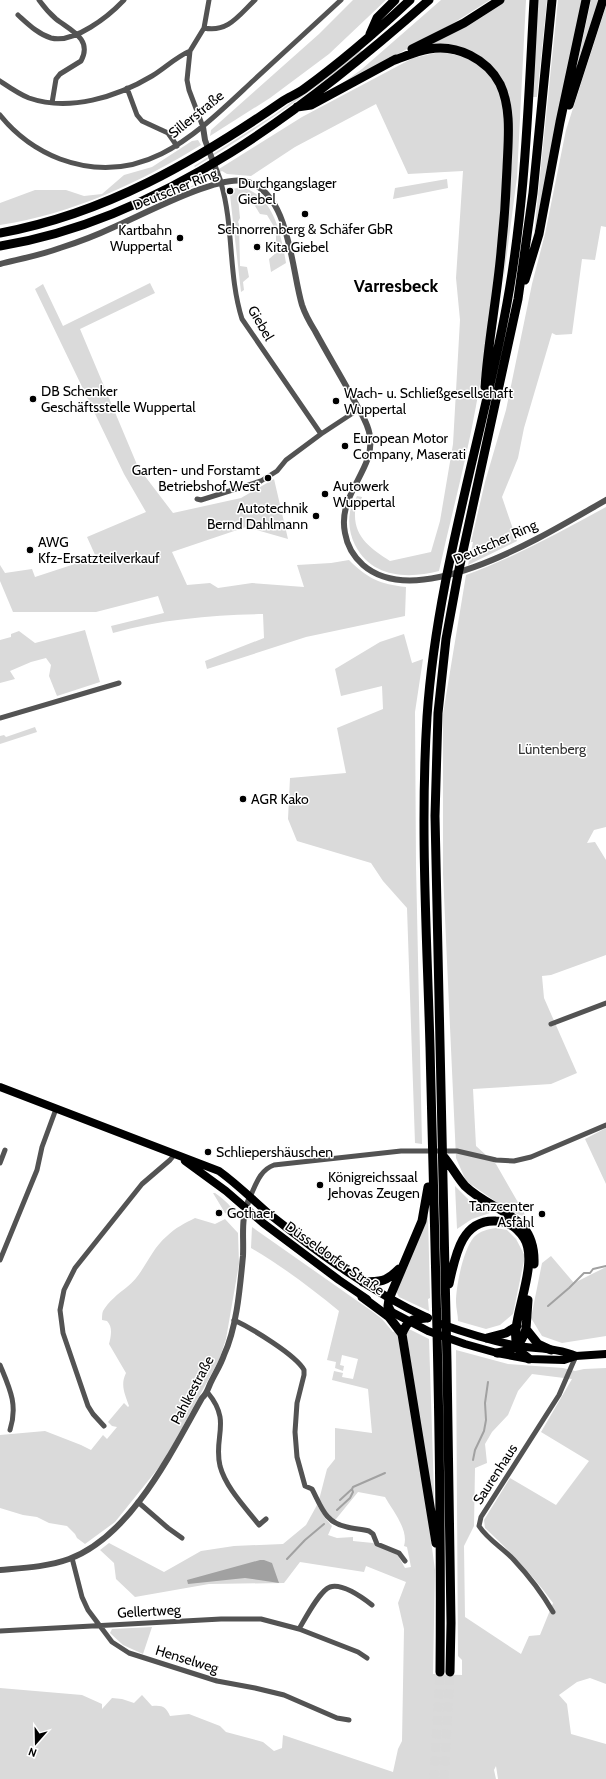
<svg xmlns="http://www.w3.org/2000/svg" width="606" height="1779" viewBox="0 0 606 1779" font-family="Cabin,sans-serif">
  <style>
    .green { fill: #dadada; fill-rule: evenodd }
    .water { fill: #a1a1a1 }
    .lines { fill: none; stroke-linecap: round; stroke-linejoin: round }
    .stream { stroke: #a1a1a1; stroke-width: 2 }
    .motorway-tunnel { stroke: #d9d9d9; stroke-width: 9; stroke-dasharray: 9 4.5; stroke-linecap: butt }
    .minor { stroke: #535353; stroke-width: 5 }
    .tertiary { stroke: #535353; stroke-width: 6 }
    .primary { stroke: #000; stroke-width: 8 }
    .motorway { stroke: #000; stroke-width: 9 }
    .poi-dot { fill: #000; stroke: #fff; stroke-width: 1.5 }
    .labels { text-anchor: middle; stroke-width: 3; stroke-linejoin: round; paint-order: stroke }
    .street-label { font-size: 14px; fill: #000; stroke: #fff }
    .poi-label { font-size: 14px; fill: #000; stroke: #fff; text-anchor: start }
    .park-label { font-size: 14px; fill: #313131; stroke: #fff }
    .district-label { font-size: 18px; font-weight: bold; fill: #000; stroke: #fff }
  </style>
  <rect width="100%" height="100%" fill="#fff"/>
  <path class="green" d="M353,0H386L329,54L270,98L210,136L211,130L319,34Z
    M441,0H490L452,24L333,90L362,69Z
    M504,0H526L517,177L503,284L508,219L504,85C484,49 467,47 429,45L483,14Z
    M538,0H547L537,97H532Z
    M558,0H584L534,234Z
    M591,0H600L574,79Z
    M606,6V227L601,226L595,260L582,259L572,334L556,335L552,333L524,428L518,458L502,497L517,541L468,565L473,542H471L485,482L506,410L532,284L545,234L566,130Z
    M361,50L362,52C309,94 253,132 195,167L194,166L274,115Z
    M440,52C463,55 483,62 495,83C510,109 504,145 503,173C500,251 491,329 476,406C466,462 451,516 439,571C408,579 372,578 355,545C350,535 348,524 350,512C351,506 355,501 357,496L362,497C362,502 355,507 355,513C354,538 372,549 390,561L431,552L440,521L453,444L460,320L456,278L463,171L408,174L376,104L295,147L251,176L227,174L222,171L197,185L187,189L302,117L413,58Z
    M198,140L201,145C139,183 72,214 0,225V203L35,190H66L84,196L102,194L124,175L152,167L192,141Z
    M447,179L448,188L393,199L395,188Z
    M241,187C274,195 281,234 286,263L271,272L269,259L276,253V230L267,215L260,214C255,207 248,189 238,198L240,218L238,222L239,224L240,266L247,267L249,277L243,282L244,290L241,292L230,195L233,189Z
    M150,283L155,293L80,329L138,467L173,513L241,498L274,479L288,539L246,527L172,552L187,585L210,583L218,588L252,583L304,587L297,565L331,563L349,560C368,579 380,584 406,587L405,616L306,637L207,669L205,661L264,638L263,614C213,615 161,619 113,633L111,626L164,613L158,596L96,612H13L0,581V565L5,573L32,569L35,577L96,557L87,537L146,512L124,474L35,289L43,284L63,326Z
    M606,507V827L594,830L587,843L595,842L606,860V955L551,975L542,976L544,998L577,1073L551,1084L473,1089L476,1146L496,1164L527,1218L508,1210L466,1181L456,1158L443,874V714L466,575C515,557 560,532 606,507Z
    M85,630L100,682L57,696L49,676L51,665L46,658L31,662L10,671L15,679L0,683V640L11,637V634L19,631L35,643Z
    M404,634L412,663L423,659L415,712L416,865L422,1144L415,1143L407,908L383,881L371,863L297,841L288,819L290,778L346,773L337,728L383,709L382,686L341,696L335,669L380,642Z
    M35,727L37,732L0,744V736L4,735L6,737Z
    M606,1128V1184L585,1139Z
    M455,1186L470,1201L490,1213L472,1219L457,1229Z
    M213,1193H215C221,1197 231,1205 234,1212L228,1214L225,1213Z
    M428,1214L430,1298L428,1299L429,1311L399,1297L396,1291Z
    M195,1218L215,1224L225,1219L238,1233L239,1264L226,1339L219,1360L164,1461L115,1522L85,1544L77,1538L75,1534L67,1526L49,1523L37,1517L23,1515L0,1508V1435L45,1431L81,1445L91,1450L103,1435L107,1439L117,1427L112,1426L108,1422L124,1403L128,1407L129,1406C125,1394 120,1385 126,1373L109,1344C111,1336 113,1327 107,1321L102,1320C102,1318 102,1313 103,1311C108,1302 119,1293 127,1287C144,1274 150,1250 167,1236C175,1228 185,1223 195,1218Z
    M252,1227L373,1312L382,1319L393,1332L396,1331L399,1336L420,1460L435,1570L433,1674L462,1675V1660L458,1656L456,1350L508,1364L563,1368L575,1371L584,1369L606,1368V1684L590,1678L577,1682L559,1695L567,1704L571,1734L606,1744V1779H498L496,1766L494,1770L496,1779H0V1688L82,1695L102,1704V1709L112,1698L122,1699L134,1703L142,1695L152,1706C163,1705 166,1707 170,1716L189,1714L220,1726L226,1732L263,1742L274,1751L282,1748L283,1735L393,1772L398,1749L402,1741L404,1629L398,1603L406,1582L366,1566L364,1572L300,1562L284,1583L209,1584L135,1597L116,1579L114,1563L100,1550L109,1543L164,1572L201,1551L234,1546L283,1544L306,1525L317,1505L325,1518L332,1526L328,1535L337,1538L353,1537V1541L373,1543L397,1554L405,1568L411,1567L407,1547L404,1546C409,1530 393,1511 385,1497L358,1492L336,1519L332,1520L319,1500L327,1469L335,1459V1428L372,1433L368,1389L332,1380L334,1371L343,1373L342,1377L353,1379L358,1359L342,1355L340,1365L344,1366L343,1371L335,1368L336,1362L327,1360L339,1311C311,1288 282,1266 251,1248ZM532,1374L572,1379L541,1432L589,1461L556,1505L510,1478L484,1520L485,1528C510,1551 533,1575 553,1603L540,1635L529,1636L521,1654L465,1617L464,1546L474,1526L475,1468L487,1463L485,1444L492,1432L508,1415L518,1391Z
    M496,1228L507,1230L516,1239L525,1256L513,1314L500,1325L486,1329L458,1321C458,1315 456,1308 456,1302C456,1286 463,1250 474,1237C480,1231 488,1229 496,1228Z
    M551,1256L574,1283L606,1267V1336L562,1343L542,1336L531,1318L542,1263Z
    M406,1330H411L429,1339L435,1523Z
    M152,1627L143,1654L123,1645L110,1633L112,1629Z"/>
  <path class="water" d="M260,1560H264L272,1563L279,1583L245,1578L188,1584L187,1580Z"/>
  <g class="lines">
    <path class="stream" d="M548,1306L569,1288L584,1273H590L593,1269L606,1266
      M473,1460L475,1450L484,1431L486,1420L485,1403L488,1382
      M340,1500L352,1489
      M337,1510L350,1498L353,1492L352,1489L353,1487L385,1473
      M287,1559L305,1540L324,1524"/>
    <path class="motorway-tunnel" d="M434,1779L440,1672
      M444,1779L450,1672"/>
    <path class="minor" d="M39,0C44,7 49,13 56,19C70,30 93,39 81,61L60,74L56,79L52,103
      M18,15C28,24 38,34 51,38C74,44 109,16 124,0
      M204,28C228,33 239,15 255,0
      M0,81C9,87 19,94 29,98C69,112 117,97 152,76C165,68 176,57 190,51
      M127,88L137,115L142,121L168,133L177,146
      M0,115C16,135 37,150 60,159C144,190 198,132 254,80C283,53 312,27 341,0
      M203,127L189,90L187,80L190,51L204,28L209,0
      M221,183C234,227 228,275 242,319L321,434L359,409
      M197,499L201,500L261,481L277,471L286,460L321,434
      M0,718L119,683
      M551,1024L606,1003
      M0,1163L5,1150
      M250,1197C256,1184 260,1170 274,1165L401,1151H457L496,1160L514,1161L531,1157L606,1125
      M0,1260L37,1170L42,1147L56,1109
      M234,1320C251,1328 296,1355 304,1370V1375L297,1403L295,1432L297,1457L305,1486L312,1489C321,1506 325,1523 347,1527C354,1529 362,1529 369,1531L373,1534L377,1544L399,1553L405,1561
      M0,1365C10,1389 18,1405 10,1430
      M208,1393C232,1422 213,1437 220,1466C226,1488 245,1507 259,1525L266,1519
      M104,1426L93,1414L88,1406L63,1333L60,1310L64,1290L75,1268L142,1184L170,1160L175,1154
      M138,1502L168,1528L182,1538
      M72,1558L82,1597L88,1610L112,1642L129,1653L217,1681L255,1688L284,1695L337,1718L349,1720
      M553,1612C542,1593 529,1576 514,1560C503,1548 488,1540 479,1526L481,1517L559,1395L576,1356
      M299,1629C305,1619 320,1590 330,1587C343,1583 363,1598 372,1605
      M0,1631L221,1619H261L299,1629L358,1652L367,1658"/>
    <path class="tertiary" d="M203,127L205,140L221,183
      M0,264C20,259 41,255 60,248C79,242 97,235 114,227C142,215 217,175 244,181C290,190 291,269 302,305C305,314 310,323 315,331C328,355 342,378 355,402C361,413 369,425 370,437C375,470 337,494 345,533C347,545 354,557 363,565C420,615 553,530 606,500
      M0,1570C23,1568 47,1567 69,1559C131,1536 171,1453 202,1398C208,1393 208,1387 212,1380C216,1372 221,1364 224,1355C237,1327 240,1287 243,1256C244,1234 240,1219 250,1197"/>
    <path class="primary" d="M0,1087L219,1171C237,1184 252,1199 268,1213C317,1252 371,1292 428,1318
      M185,1161L226,1191L263,1223L339,1280L367,1299
      M388,1310L428,1331L465,1344L497,1353L529,1359L564,1360L576,1356L606,1354
      M441,1324C466,1333 492,1341 518,1346C537,1349 558,1348 576,1356"/>
    <path class="motorway" d="M370,34L377,18L395,0
      M412,49L464,23L500,0
      M392,61C404,57 416,51 429,49C457,44 487,59 500,84C512,109 508,141 507,168C506,196 504,224 501,252C497,297 488,342 485,387
      M569,105L603,0
      M297,107L311,105L396,59
      M0,233C105,214 196,161 283,101C289,97 297,94 304,89C341,62 376,32 410,0
      M0,246C162,220 309,106 429,0
      M525,280L539,234L560,122L586,0
      M443,1156C451,1165 457,1177 465,1186C494,1214 536,1213 534,1264
      M363,1282C380,1282 386,1282 399,1269
      M449,1284C455,1257 461,1219 496,1221C508,1221 518,1229 524,1238C542,1267 503,1331 520,1351C522,1354 526,1356 529,1359
      M362,1297L389,1317L402,1334L436,1543
      M528,1300L526,1329L538,1344L551,1350
      M392,1314L388,1306L389,1299L422,1221L428,1187
      M402,1334C408,1319 412,1319 427,1318
      M487,1338L506,1333L517,1326
      M497,1353C513,1350 521,1346 526,1329
      M440,1672C442,1464 435,1255 430,1047C427,937 420,827 427,717C436,582 478,452 504,319C525,214 528,107 534,0
      M450,1672L451,1623L447,1362L435,816L438,713L446,639L458,574L518,299L533,193L552,0"/>
  </g>
  <g class="poi-dot">
    <circle cx="230" cy="191" r="4"/>
    <circle cx="305" cy="214" r="4"/>
    <circle cx="180" cy="238" r="4"/>
    <circle cx="257" cy="247" r="4"/>
    <circle cx="33" cy="399" r="4"/>
    <circle cx="336" cy="401" r="4"/>
    <circle cx="345" cy="446" r="4"/>
    <circle cx="268" cy="478" r="4"/>
    <circle cx="325" cy="494" r="4"/>
    <circle cx="316" cy="516" r="4"/>
    <circle cx="30" cy="550" r="4"/>
    <circle cx="243" cy="799" r="4"/>
    <circle cx="208" cy="1152" r="4"/>
    <circle cx="320" cy="1185" r="4"/>
    <circle cx="219" cy="1213" r="4"/>
    <circle cx="542" cy="1214" r="4"/>
  </g>
  <g class="labels">
    <g class="street-label">
      <text transform="translate(196 114) rotate(-39)" y="5">Sillerstraße</text>
      <text transform="translate(175 189) rotate(-22)" y="5">Deutscher Ring</text>
      <text transform="translate(261 323) rotate(60)" y="5">Giebel</text>
      <text transform="translate(495 542) rotate(-24)" y="5">Deutscher Ring</text>
      <text transform="translate(335 1258) rotate(35)" y="5">Düsseldorfer Straße</text>
      <text transform="translate(192 1390) rotate(-62)" y="5">Pahlkestraße</text>
      <text transform="translate(495 1474) rotate(-57)" y="5">Saurenhaus</text>
      <text transform="translate(149 1611) rotate(-3)" y="5">Gellertweg</text>
      <text transform="translate(187 1659) rotate(17)" y="5">Henselweg</text>
    </g>
    <g class="poi-label">
      <text x="238" y="188">Durchgangslager<tspan x="238" dy="16">Giebel</tspan></text>
      <text x="305" y="234" text-anchor="middle">Schnorrenberg &amp; Schäfer GbR</text>
      <text x="172" y="235" text-anchor="end">Kartbahn<tspan x="172" dy="16">Wuppertal</tspan></text>
      <text x="265" y="252">Kita Giebel</text>
      <text x="41" y="396">DB Schenker<tspan x="41" dy="16">Geschäftsstelle Wuppertal</tspan></text>
      <text x="344" y="398">Wach- u. Schließgesellschaft<tspan x="344" dy="16">Wuppertal</tspan></text>
      <text x="353" y="443">European Motor<tspan x="353" dy="16">Company, Maserati</tspan></text>
      <text x="260" y="475" text-anchor="end">Garten- und Forstamt<tspan x="260" dy="16">Betriebshof West</tspan></text>
      <text x="333" y="491">Autowerk<tspan x="333" dy="16">Wuppertal</tspan></text>
      <text x="308" y="513" text-anchor="end">Autotechnik<tspan x="308" dy="16">Bernd Dahlmann</tspan></text>
      <text x="38" y="547">AWG<tspan x="38" dy="16">Kfz-Ersatzteilverkauf</tspan></text>
      <text x="251" y="804">AGR Kako</text>
      <text x="216" y="1157">Schliepershäuschen</text>
      <text x="328" y="1182">Königreichssaal<tspan x="328" dy="16">Jehovas Zeugen</tspan></text>
      <text x="534" y="1211" text-anchor="end">Tanzcenter<tspan x="534" dy="16">Asfahl</tspan></text>
      <text x="227" y="1218">Gothaer</text>
    </g>
    <g class="park-label">
      <text x="552" y="754">Lüntenberg</text>
    </g>
    <g class="district-label">
      <text x="396" y="292">Varresbeck</text>
    </g>
  </g>
  <g transform="translate(36 1743) rotate(200)" stroke="#ffffff" stroke-width="3" paint-order="stroke">
  <path d="M0-3L7 15L0 10L-7 15Z" fill="#000000"/>
  <text y="-6" font-size="11" font-weight="bold" text-anchor="middle" fill="#000000">N</text>
  </g>
</svg>
